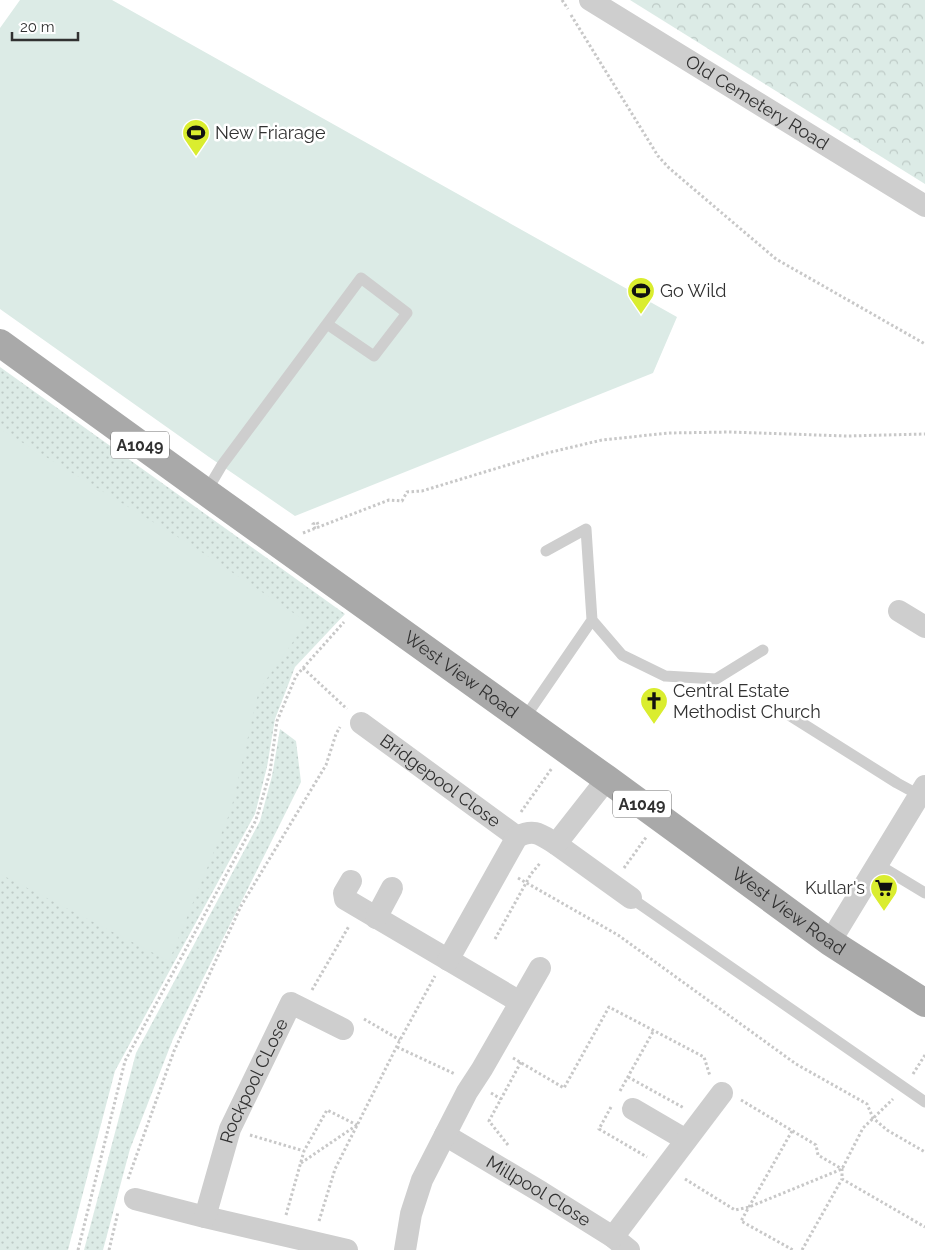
<svg xmlns="http://www.w3.org/2000/svg" width="925" height="1250" viewBox="0 0 925 1250" font-family="Raleway,sans-serif">
  <style>
    .grass { fill: url(#grass-dots) }
    .park { fill: url(#park-crowns) }
    .garden { fill: #dcebe6 }
    .lines { fill: none; stroke-linecap: round; stroke-linejoin: round }
    .path { stroke: #c8c8c8; stroke-width: 3; stroke-dasharray: 2.5 2.5; stroke-linecap: butt }
    .lane { stroke: #cecece; stroke-width: 11 }
    .street { stroke: #cecece; stroke-width: 22 }
    .primary { stroke: #a9a9a9; stroke-width: 28 }
    .labels { text-anchor: middle; stroke-width: 5; stroke-linejoin: round; paint-order: stroke }
    .shield { fill: #fff; stroke: #6f6f6f; stroke-width: 1 }
    .shield-label { font-size: 16px; font-weight: bold; fill: #313131 }
    .street-label { font-size: 18px; fill: #313131; stroke: #fff }
    .poi-label { font-size: 18px; fill: #313131; stroke: #fff; text-anchor: start }
  </style>
  <defs>
    <pattern id="grass-dots" width="8" height="8" patternUnits="userSpaceOnUse" patternTransform="scale(1.25)"><rect width="8" height="8" fill="#dcebe6"/><path d="M2 2h.1M6 6h.1" fill="none" stroke="#bdcac6" stroke-width="1.8" stroke-linecap="round"/></pattern>
    <pattern id="park-crowns" width="20" height="18" patternUnits="userSpaceOnUse" patternTransform="scale(1.25)"><rect width="20" height="18" fill="#dcebe6"/><path d="M2 6a3 3 0 1 1 6 0M12 15a3 3 0 1 1 6 0" fill="none" stroke="#bdcac6"/></pattern>
  </defs>
  <rect width="100%" height="100%" fill="#fff"/>
  <path class="grass" d="M0,367L345,614L295,667L275,719L267,767L255,814L115,1071L68,1250H0Z
    M280,729L296,741L301,782L173,1039L130,1149L103,1250H84L136,1053L260,821L272,776Z"/>
  <path class="park" d="M630,0H925V184Z"/>
  <path class="garden" d="M20,0H112L677,317L653,373L295,516L209,457L0,309V28Z
    M0,429L191,545L307,622L259,690L231,810L169,961L0,874Z"/>
  <g class="lines">
    <path class="path" d="M562,0L568,9
      M571,15L658,156L669,168L776,259L925,344
      M315,529L313,524L317,522L319,527
      M303,533L389,500L402,501L407,492L422,491L547,453L602,440L669,433L729,432L847,436L925,434
      M303,668L347,709
      M521,812L552,768
      M624,868L647,836
      M518,878L618,935L796,1064L867,1104L873,1118L887,1130L925,1152
      M495,939L531,874L541,862
      M312,990L349,926
      M364,1019L400,1040
      M397,1047L455,1074
      M513,1058L564,1088L609,1007L704,1057L710,1076
      M913,1074L925,1055
      M628,1077L684,1108
      M620,1091L654,1030
      M491,1093L501,1099
      M741,1100L816,1145L818,1155L842,1169V1179L925,1227
      M611,1107L599,1129L647,1157
      M792,1131L741,1221L793,1250
      M250,1135L304,1151
      M508,1145L489,1121L521,1062
      M301,1163L357,1125
      M128,1179L174,1051L241,906L326,765L336,734L340,727
      M685,1179L735,1210L749,1207L842,1169L863,1128L893,1099
      M286,1215L304,1151L327,1110L357,1125
      M319,1221L335,1169L400,1040L435,976
      M78,1250L125,1061L256,820L270,772L277,721L296,676L344,622
      M109,1250L118,1212
      M802,1250L842,1179"/>
    <path class="lane" d="M206,492L222,465L361,278L407,313L374,356L327,324
      M546,551L586,529L592,620L622,655L665,676L716,679L763,650
      M789,715L897,783L919,795
      M524,719L592,620
      M877,864L925,893
      M631,898L925,1102"/>
    <g class="street">
      <path id="s1" d="M590,0L925,206"/>
      <path d="M899,611L925,627"/>
      <path id="s2" d="M361,723L517,837"/>
      <path d="M556,844L631,898"/>
      <path d="M351,881L344,893L345,899L520,1002"/>
      <path d="M376,918L392,888"/>
      <path d="M830,942L925,786"/>
      <path d="M448,960L517,837C535,828 541,835 556,844L607,779"/>
      <path d="M633,1109L686,1140"/>
      <path id="s3" d="M445,1135L541,1192L613,1237L629,1250"/>
      <path d="M135,1199L205,1217L347,1250"/>
      <path id="s4" d="M205,1217L230,1129L291,1003L343,1029"/>
      <path d="M613,1237L722,1093"/>
      <path d="M405,1250L411,1214L422,1180L467,1092L482,1069L540,968"/>
    </g>
    <path class="primary" id="s5" d="M0,343L206,492L607,779L830,942L925,1003"/>
  </g>
  <defs>
    <symbol id="stadium-pin" viewBox="-11 -11 22 30"><path d="M0 17L-7.5 6A9.5 9.5 0 1 1 7.5 6Z" fill="#daed2f" stroke="#fff"/><path d="M0-5a6.5 5 0 1 0 0 10a6.5 5 0 1 0 0-10ZM-3.5-1.8h7v3.6h-7Z" fill="#111"/></symbol>
    <symbol id="church-pin" viewBox="-11 -11 22 30"><path d="M0 17L-7.5 6A9.5 9.5 0 1 1 7.5 6Z" fill="#daed2f" stroke="#fff"/><path d="M-1.2-6h2.4v3.5h3.3v2.4h-3.3V6h-2.4V-.1h-3.3v-2.4h3.3Z" fill="#111"/></symbol>
    <symbol id="supermarket-pin" viewBox="-11 -11 22 30"><path d="M0 17L-7.5 6A9.5 9.5 0 1 1 7.5 6Z" fill="#daed2f" stroke="#fff"/><path d="M-6-5.5h2.5l.6 2H6L4.5 2H-2.5L-4.4-4H-6ZM-1.5 3.2a1.3 1.3 0 1 0 .1 0ZM3 3.2a1.3 1.3 0 1 0 .1 0Z" fill="#111"/></symbol>
  </defs>
  <g fill-rule="evenodd">
    <use href="#stadium-pin" x="180" y="117" width="32" height="43"/>
    <use href="#stadium-pin" x="625" y="275" width="32" height="43"/>
    <use href="#church-pin" x="638" y="685" width="32" height="43"/>
    <use href="#supermarket-pin" x="868" y="872" width="32" height="43"/>
  </g>
  <g class="labels">
    <g class="shield">
      <rect x="111" y="431.5" width="58" height="27" rx="4"/>
      <rect x="613" y="790.5" width="58" height="27" rx="4"/>
    </g>
    <g class="shield-label">
      <text x="140" y="451">A1049</text>
      <text x="642" y="810">A1049</text>
    </g>
    <g class="street-label">
      <text dy="6" stroke="none"><textPath href="#s1" startOffset="196">Old Cemetery Road</textPath></text>
      <text dy="6" stroke="none"><textPath href="#s5" startOffset="568">West View Road</textPath></text>
      <text dy="6" stroke="none"><textPath href="#s2" startOffset="98">Bridgepool Close</textPath></text>
      <text dy="6" stroke="none"><textPath href="#s5" startOffset="972">West View Road</textPath></text>
      <text dy="6" stroke="none"><textPath href="#s4" startOffset="145">Rockpool CLose</textPath></text>
      <text dy="6" stroke="none"><textPath href="#s3" startOffset="109">Millpool Close</textPath></text>
    </g>
    <g class="poi-label">
      <text x="215" y="139">New Friarage</text>
      <text x="660" y="297">Go Wild</text>
      <text x="673" y="697">Central Estate<tspan x="673" dy="21">Methodist Church</tspan></text>
      <text x="865" y="894" text-anchor="end">Kullar's</text>
    </g>
  </g>
  <path d="M12 32v8h66v-8" fill="none" stroke="#313131" stroke-width="2.5"/>
  <text x="20" y="32" font-size="15" fill="#313131" stroke="#ffffff" stroke-width="4" paint-order="stroke">20 m</text>
</svg>
